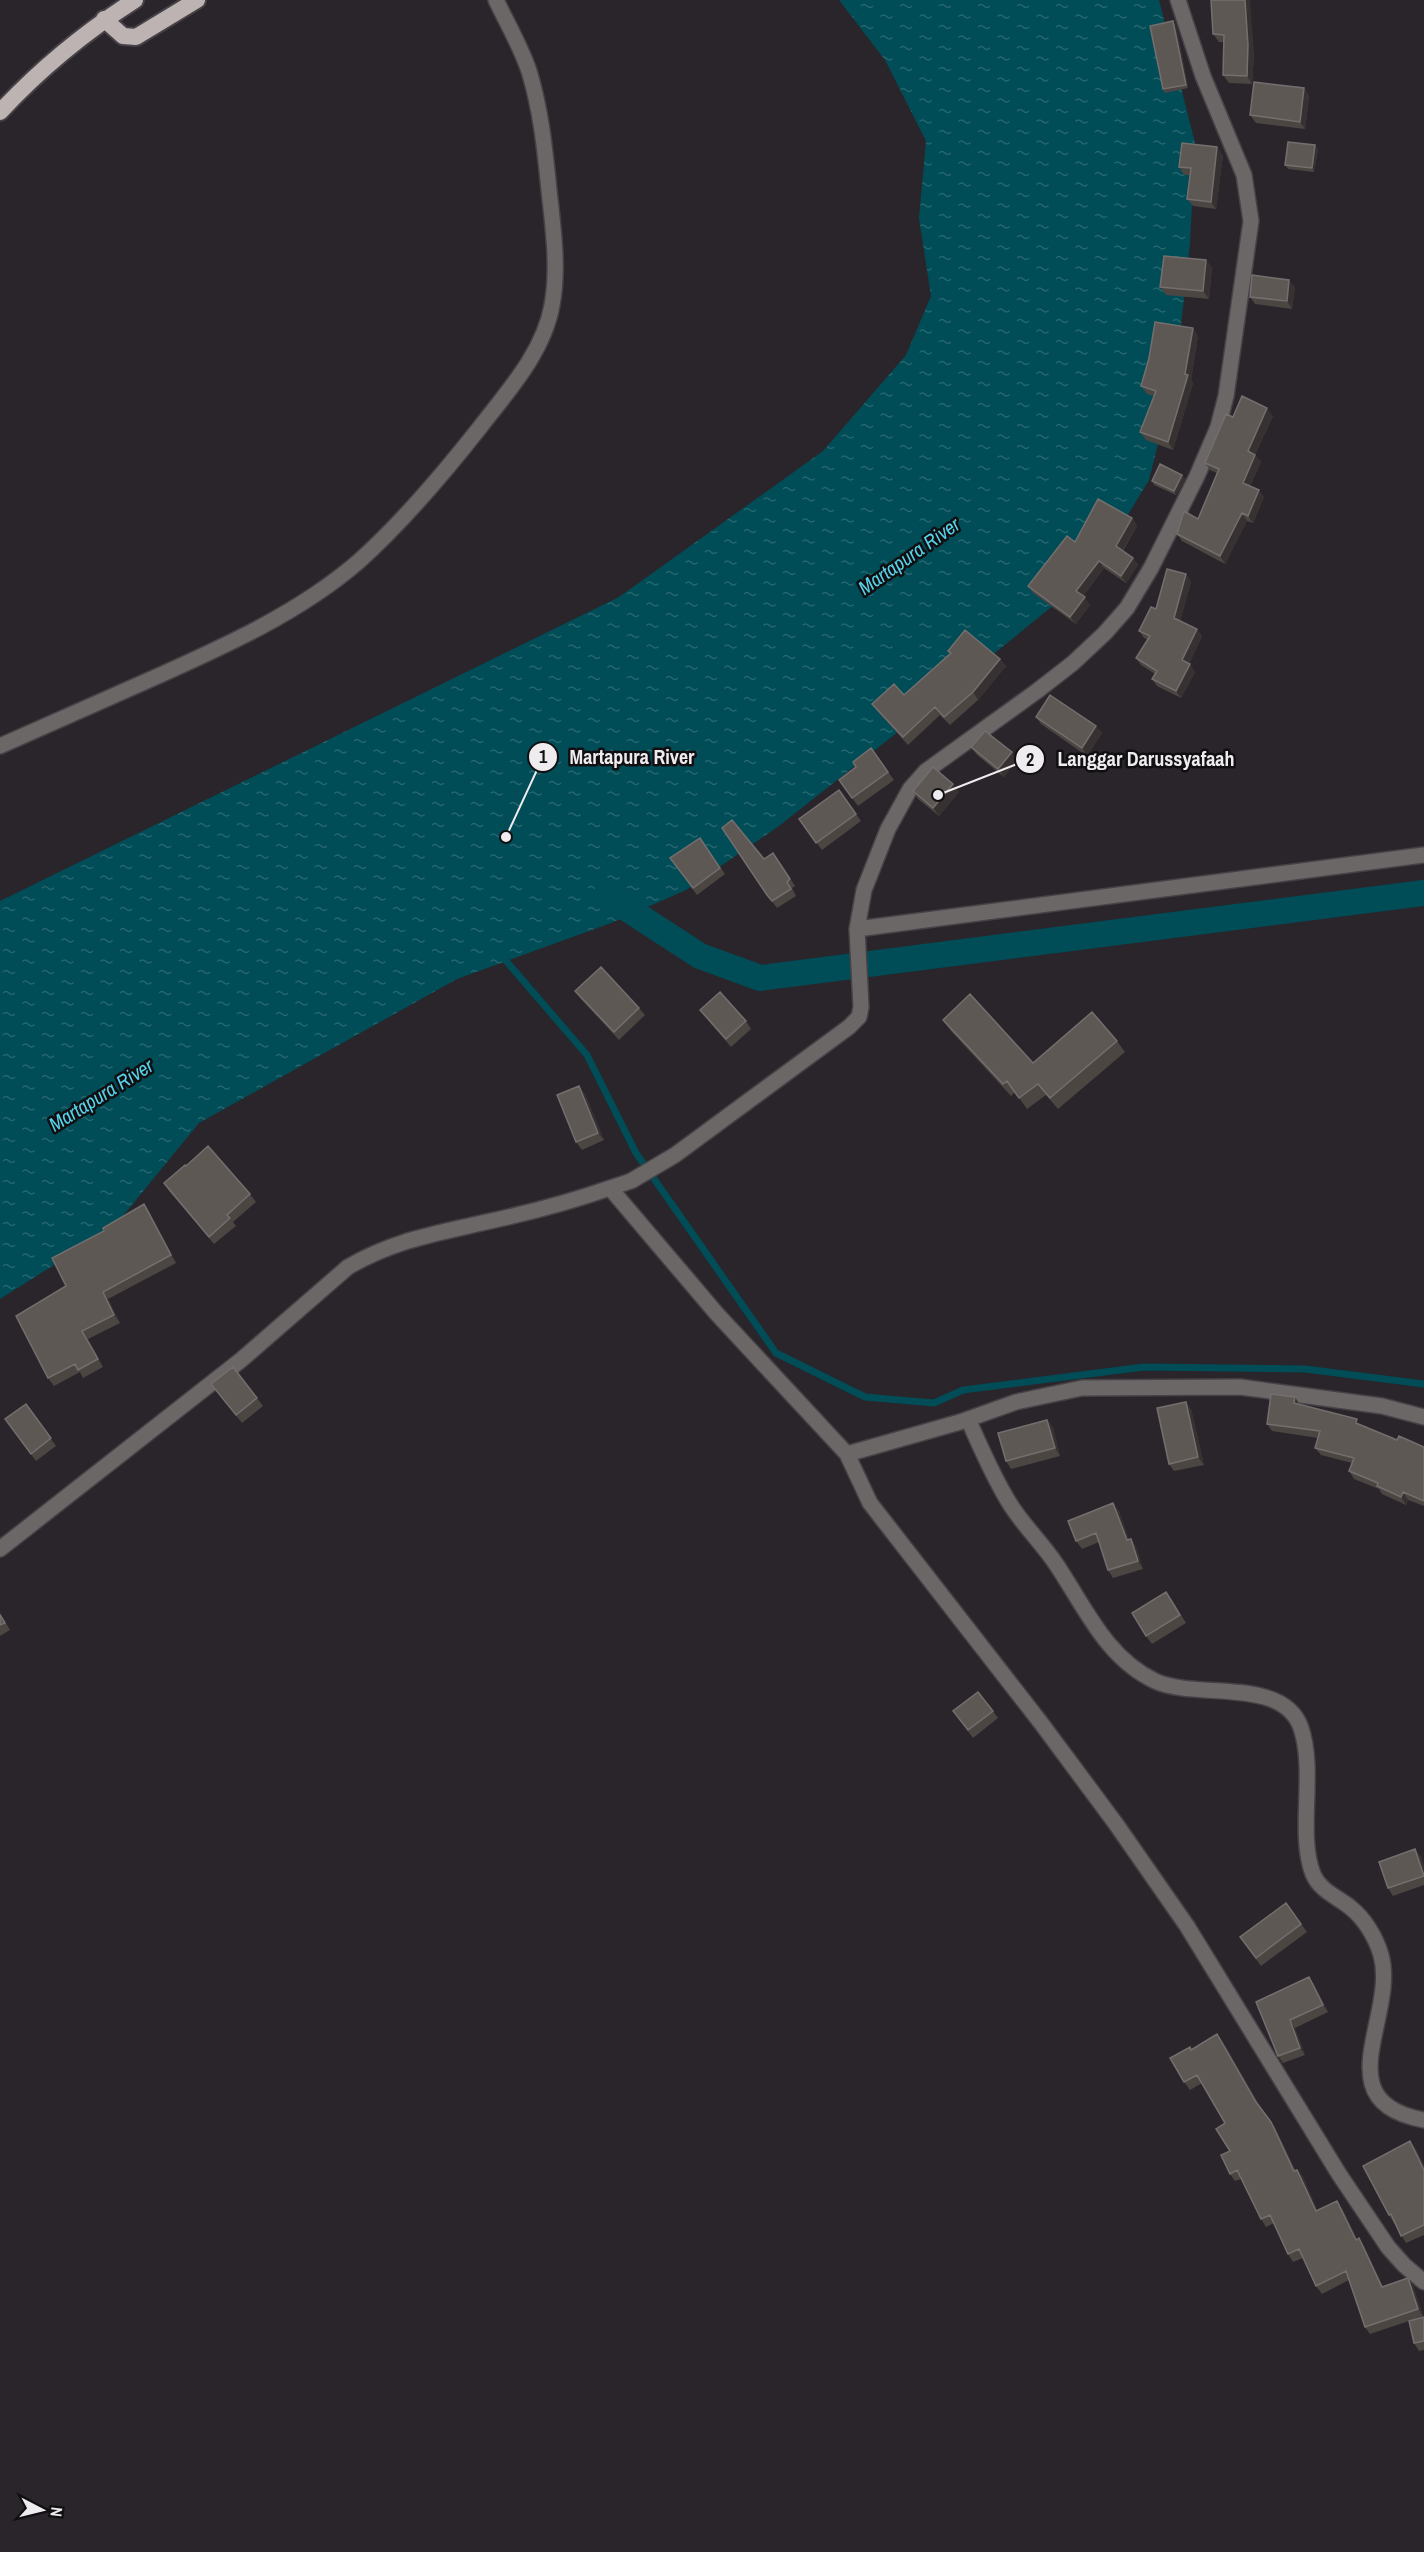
<svg xmlns="http://www.w3.org/2000/svg" width="1424" height="2552" viewBox="0 0 1424 2552" font-family="'Archivo Narrow',sans-serif">
  <style>
    .water { fill: url(#water-ripples) }
    .lines { fill: none; stroke-linecap: round; stroke-linejoin: round }
    .stream { stroke: #004c57; stroke-width: 7 }
    .canal { stroke: #004c57; stroke-width: 26 }
    .minor-casing { stroke: #454146; stroke-width: 18 }
    .tertiary-casing { stroke: #454146; stroke-width: 18 }
    .trunk-casing { stroke: #454146; stroke-width: 20 }
    .minor { stroke: #6a6766; stroke-width: 15 }
    .tertiary { stroke: #6a6766; stroke-width: 15 }
    .trunk { stroke: #bcb3b2; stroke-width: 16 }
    .wall { fill: #4c4643 }
    .shaded-wall { fill: #373231 }
    .building { fill: #5e5855; stroke: #746f6e; stroke-width: 1.5 }
    .labels { text-anchor: middle; stroke-width: 5; stroke-linejoin: round; paint-order: stroke }
    .water-label { font-size: 20px; font-style: italic; fill: #55d3ea; stroke: #110f11 }
    .leader { fill: none; stroke: #efecef; stroke-width: 2 }
    .callout-dot { fill: #efecef; stroke: #110f11; stroke-width: 2 }
    .mark-label { font-size: 18px; text-anchor: middle; font-weight: bold; fill: #111 }
    .callout-label { font-size: 20px; text-anchor: middle; font-weight: bold; fill: #efecef; stroke: #110f11; stroke-width: 5; stroke-linejoin: round; paint-order: stroke }
  </style>
  <defs>
    <pattern id="water-ripples" width="26" height="14" patternUnits="userSpaceOnUse" patternTransform="scale(1.5)"><rect width="26" height="14" fill="#004c57"/><path d="M2 4q2-2 4 0t4 0M15 11q2-2 4 0t4 0" fill="none" stroke="#26666f"/></pattern>
  </defs>
  <rect width="100%" height="100%" fill="#29252a"/>
  <path class="water" d="M839,0H1159L1195,143L1190,243L1176,371L1149,480L1092,574L894,735L779,826L686,890L611,923L457,979L199,1123L114,1227L0,1299V901L619,597L823,451L906,355L931,296L919,218L926,141L885,60Z"/>
  <g class="lines">
    <path class="stream" d="M501,955L587,1055L636,1153L776,1353L865,1397L934,1403L963,1390L1144,1367L1305,1369L1424,1384"/>
    <path class="canal" d="M606,895L700,956L760,978L1424,893"/>
    <defs>
      <path id="minor" d="M1178,0L1203,76L1244,175L1251,221L1226,396L1218,427L1197,476L1151,568L1127,608L1105,633L1073,663L1037,691L926,771L910,789L888,829L864,890L857,929L861,1007L859,1017L849,1027L675,1155L631,1181L610,1188L717,1314L847,1454L960,1422L1016,1402L1082,1388L1240,1387L1382,1406L1424,1417
        M857,929L1424,855
        M968,1419C981,1448 993,1477 1010,1504C1023,1525 1042,1543 1056,1564C1085,1607 1106,1658 1155,1681C1196,1700 1283,1676 1301,1728C1316,1773 1297,1833 1313,1874C1320,1891 1338,1897 1351,1908C1365,1919 1376,1938 1381,1955C1398,2016 1323,2102 1424,2120
        M847,1454L870,1503L1041,1723L1116,1824L1187,1926L1339,2174L1388,2247L1404,2265L1424,2282
        M0,1549L241,1360L348,1267C394,1240 435,1234 486,1222C528,1213 570,1202 610,1188"/>
      <path id="tertiary" d="M0,746C53,723 105,699 158,676C227,645 300,612 358,562C403,522 444,473 481,426C509,390 544,351 552,305C559,268 553,227 549,190C545,150 541,110 529,71C521,47 507,23 496,0"/>
      <path id="trunk" d="M104,19L123,36L136,37L197,0
        M0,112C40,69 85,32 135,0"/>
    </defs>
    <use href="#minor" class="minor-casing"/>
    <use href="#tertiary" class="tertiary-casing"/>
    <use href="#trunk" class="trunk-casing"/>
    <use href="#minor" class="minor"/>
    <use href="#tertiary" class="tertiary"/>
    <use href="#trunk" class="trunk"/>
  </g>
  <path class="wall" d="M1211,0L1254,53L1252,84L1229,83L1223,75L1224,42H1219L1213,34Z
    M1176,25L1188,88L1165,93L1163,89Z
    M1304,88L1309,96L1305,129L1256,123L1250,115Z
    M1315,145L1318,149L1314,172L1288,169L1285,165Z
    M1223,155L1216,209L1193,206L1187,199L1190,175H1184L1179,167Z
    M1206,260L1212,268L1209,299L1166,295L1160,287Z
    M1295,287L1292,309L1255,304L1250,297Z
    M1198,336L1191,380L1193,383L1173,450L1146,440L1140,432L1154,396L1147,394L1141,386Z
    M1273,416L1255,455L1261,462L1250,486L1264,497L1253,523L1247,521L1225,564L1182,541L1177,534L1198,519L1217,473L1210,470L1205,463L1233,417Z
    M1182,475L1185,479L1176,495L1154,485L1152,481Z
    M1132,518L1137,526L1123,551L1133,558L1138,565L1126,583L1104,568L1083,596L1090,605L1076,624L1033,593L1028,586L1075,542Z
    M1186,574L1191,582L1180,621L1197,629L1202,636L1189,664L1195,672L1181,698L1157,686L1152,679L1155,674L1141,665L1136,658L1148,640L1144,638L1139,631Z
    M948,651L1000,659L1006,666L978,700L950,725L940,715L908,745L878,712L872,704L904,695L950,653Z
    M1036,717L1096,726L1102,733L1087,756L1041,724Z
    M971,747L1017,760L1004,777L977,755Z
    M871,748L894,780L858,806L839,780L856,767Z
    M953,784L959,792L939,816L918,799L913,791Z
    M839,790L861,821L822,850L799,819Z
    M700,838L725,874L697,895L670,858Z
    M773,853L795,886L792,888L796,896L777,908L767,895L764,859Z
    M575,991L639,1008L645,1015L619,1040L581,999Z
    M700,1010L746,1021L751,1029L731,1047L706,1018Z
    M943,1020L1033,1063L1117,1041L1125,1052L1058,1109L1046,1095L1027,1109L1015,1092L1011,1096L951,1031Z
    M585,1094L604,1140L582,1150L576,1142Z
    M186,1166L250,1194L256,1202L233,1222L236,1226L214,1244L169,1191L164,1183Z
    M144,1204L149,1211L176,1263L108,1299L120,1323L88,1339L103,1367L83,1378L80,1372L54,1386L48,1378L104,1231Z
    M211,1384L257,1398L263,1406L242,1423Z
    M26,1404L56,1446L36,1461L5,1419Z
    M1300,1405L1361,1426L1397,1440L1424,1447V1506L1408,1500L1406,1505L1382,1494L1379,1489L1354,1479L1349,1471L1352,1463L1321,1455L1315,1448L1318,1438L1272,1431L1267,1424Z
    M1191,1409L1204,1465L1174,1471L1169,1464Z
    M1047,1420L1053,1428L1060,1456L1011,1469L1006,1461Z
    M1119,1511L1129,1540L1131,1539L1136,1547L1143,1569L1113,1578L1108,1570L1099,1542L1082,1549L1076,1541Z
    M1172,1600L1186,1623L1152,1644L1146,1636Z
    M0,1613L10,1630L0,1636Z
    M953,1711H993L998,1718L973,1738Z
    M1415,1849L1421,1857L1424,1866V1885L1393,1896L1388,1888Z
    M1286,1903L1307,1932L1261,1966L1240,1937Z
    M1309,1977L1314,1984L1328,2012L1295,2028L1305,2055L1283,2063L1278,2056L1256,2002Z
    M1217,2034L1223,2042L1261,2108L1276,2129L1295,2170H1297L1303,2177L1317,2210L1342,2208L1357,2239L1359,2238L1364,2246L1383,2287L1408,2278L1413,2286L1423,2316L1416,2319L1424,2317V2350L1419,2351L1414,2343L1409,2321L1370,2334L1365,2327L1349,2280L1322,2294L1316,2286L1303,2258L1293,2262L1288,2254L1274,2223L1266,2227L1261,2219L1241,2179L1235,2181L1230,2174V2151L1225,2123L1202,2083L1190,2090L1184,2082L1191,2050Z
    M1416,2149L1424,2166V2235L1406,2243L1389,2215Z"/>
  <path class="shaded-wall" d="M1245,0H1250L1254,53L1252,84L1247,76Z
    M1173,21L1176,25L1188,88L1186,85Z
    M1304,88L1309,96L1305,129L1300,122Z
    M1315,145L1318,149L1314,172L1312,168Z
    M1217,147L1223,155L1216,209L1211,202Z
    M1206,260L1212,268L1209,299L1203,291Z
    M1289,280L1295,287L1292,309L1287,301Z
    M1193,328L1198,336L1191,380L1193,383L1173,450L1168,442L1185,374Z
    M1267,408L1273,416L1253,459L1248,451Z
    M1255,455L1261,462L1248,490L1243,483Z
    M1182,475L1185,479L1176,495L1174,491Z
    M1259,490L1264,497L1253,523L1248,516Z
    M1242,513L1247,521L1225,564L1220,556Z
    M1132,518L1137,526L1121,553L1116,546Z
    M1133,558L1138,565L1126,583L1121,576Z
    M1099,561L1104,568L1081,598L1076,591Z
    M1186,574L1191,582L1179,625L1174,618Z
    M1085,597L1090,605L1076,624L1070,617Z
    M1197,629L1202,636L1187,668L1182,660Z
    M1000,659L1006,666L978,700L973,692Z
    M1190,664L1195,672L1181,698L1176,691Z
    M1096,726L1102,733L1087,756L1082,748Z
    M1012,752L1017,760L1004,777L998,769Z
    M953,784L959,792L939,816L933,808Z
    M579,1086L585,1094L604,1140L598,1133Z
    M144,1204L149,1211L176,1263L171,1255Z
    M103,1292L108,1299L120,1323L114,1315Z
    M82,1331L88,1339L103,1367L98,1359Z
    M1295,1397L1300,1405L1294,1403Z
    M1186,1402L1191,1409L1204,1465L1198,1457Z
    M1047,1420L1053,1428L1060,1456L1055,1448Z
    M1403,1492L1408,1500L1406,1505L1401,1497Z
    M1113,1503L1119,1511L1132,1548L1127,1540Z
    M1131,1539L1136,1547L1143,1569L1138,1561Z
    M1415,1849L1421,1857L1424,1866V1874Z
    M1309,1977L1314,1984L1328,2012L1323,2005Z
    M1290,2020L1295,2028L1305,2055L1300,2048Z
    M1217,2034L1223,2042L1262,2110L1256,2102Z
    M1271,2122L1276,2129L1299,2179L1294,2171Z
    M1410,2141L1416,2149L1424,2166V2170Z
    M1297,2170L1303,2177L1321,2218L1316,2211Z
    M1337,2201L1342,2208L1361,2248L1356,2240Z
    M1359,2238L1364,2246L1387,2295L1382,2287Z
    M1408,2278L1413,2286L1423,2316L1418,2309Z"/>
  <path class="building" d="M1211,0H1245L1248,45L1247,76L1223,75L1224,35L1213,34Z
    M1173,21L1186,85L1163,89L1150,26Z
    M1254,82L1304,88L1300,122L1250,115Z
    M1288,142L1315,145L1312,168L1285,165Z
    M1182,143L1217,147L1211,202L1187,199L1191,168L1179,167Z
    M1164,256L1206,260L1203,291L1160,287Z
    M1252,275L1289,280L1287,301L1250,297Z
    M1155,322L1193,328L1185,374L1188,375L1168,442L1140,432L1156,391L1141,386L1149,358Z
    M1242,396L1267,408L1248,451L1255,455L1243,483L1259,490L1248,516L1242,513L1220,556L1177,534L1184,511L1198,519L1219,469L1205,463L1226,414L1233,417Z
    M1160,464L1182,475L1174,491L1152,481Z
    M1098,499L1132,518L1116,546L1133,558L1121,576L1099,561L1076,591L1085,597L1070,617L1028,586L1067,536L1075,542Z
    M1167,569L1186,574L1174,618L1197,629L1182,660L1190,664L1176,691L1152,679L1157,671L1136,658L1150,636L1139,631L1151,607L1156,609Z
    M965,630L1000,659L973,692L944,717L935,707L903,737L872,704L894,684L904,695L951,653L948,651Z
    M1050,695L1096,726L1082,748L1036,717Z
    M985,731L1012,752L998,769L971,747Z
    M871,748L888,772L852,798L839,780L856,767L853,762Z
    M933,767L953,784L933,808L913,791Z
    M839,790L856,814L816,843L799,819Z
    M732,820L764,859L773,853L790,879L787,882L791,889L772,901L767,895L722,828Z
    M700,838L720,868L693,888L670,858Z
    M601,967L639,1008L614,1032L575,991Z
    M720,992L746,1021L726,1039L700,1010Z
    M970,994L1033,1063L1092,1012L1117,1041L1050,1098L1038,1084L1019,1098L1007,1081L1003,1084L943,1020Z
    M579,1086L598,1133L576,1142L557,1095Z
    M208,1146L250,1194L227,1215L230,1218L209,1237L164,1183L185,1165L186,1166Z
    M144,1204L171,1255L103,1292L114,1315L82,1331L98,1359L78,1370L75,1364L48,1378L16,1316L66,1286L52,1258L104,1231L103,1228Z
    M233,1367L257,1398L236,1415L211,1384Z
    M1271,1394L1295,1397L1294,1403L1357,1419L1356,1423L1397,1440L1399,1436L1424,1447V1501L1403,1492L1401,1497L1377,1486L1378,1483L1349,1471L1354,1458L1315,1448L1320,1431L1267,1424Z
    M1186,1402L1198,1457L1169,1464L1157,1408Z
    M26,1404L51,1438L31,1454L5,1419Z
    M1047,1420L1055,1448L1006,1461L998,1433Z
    M1113,1503L1127,1540L1131,1539L1138,1561L1108,1570L1096,1533L1076,1541L1068,1521Z
    M1166,1592L1180,1615L1146,1636L1132,1613Z
    M0,1615L5,1623L0,1625Z
    M978,1692L993,1711L968,1730L953,1711Z
    M1415,1849L1424,1876L1388,1888L1379,1862Z
    M1286,1903L1301,1924L1256,1958L1240,1937Z
    M1309,1977L1323,2005L1290,2020L1300,2048L1278,2056L1256,2002Z
    M1217,2034L1256,2102L1271,2122L1294,2171L1297,2170L1316,2211L1337,2201L1356,2240L1359,2238L1382,2287L1408,2278L1418,2309L1365,2327L1346,2271L1316,2286L1299,2249L1288,2254L1270,2215L1261,2219L1237,2170L1230,2174L1221,2155L1230,2151L1216,2129L1225,2123L1197,2075L1184,2082L1170,2058L1190,2047L1191,2050Z
    M1410,2141L1424,2170V2225L1401,2236L1391,2214L1389,2215L1363,2166Z
    M1424,2317V2341L1414,2343L1409,2321Z"/>
  <g class="labels">
    <g class="water-label">
      <text transform="translate(909 556) rotate(-35)" y="7">Martapura River</text>
      <text transform="translate(101 1095) rotate(-32)" y="7">Martapura River</text>
    </g>
  </g>
  <path class="leader" d="M506 837L543 757M938 795L1030 759"/>
  <g class="callout-dot">
    <circle cx="506" cy="837" r="6"/>
    <circle cx="938" cy="795" r="6"/>
    <circle cx="543" cy="757" r="15"/>
    <circle cx="1030" cy="759" r="15"/>
  </g>
  <g class="mark-label">
    <text x="543" y="763">1</text>
    <text x="1030" y="766">2</text>
  </g>
  <g class="callout-label">
    <text x="632" y="764">Martapura River</text>
    <text x="1146" y="766">Langgar Darussyafaah</text>
  </g>
  <g transform="translate(42 2510) rotate(97)" stroke="#110f11" stroke-width="4.5" paint-order="stroke">
  <path d="M0-4.5L10 22L0 15L-10 22Z" fill="#efecef"/>
  <text y="-9" font-size="16" font-weight="bold" text-anchor="middle" fill="#efecef">N</text>
  </g>
</svg>
